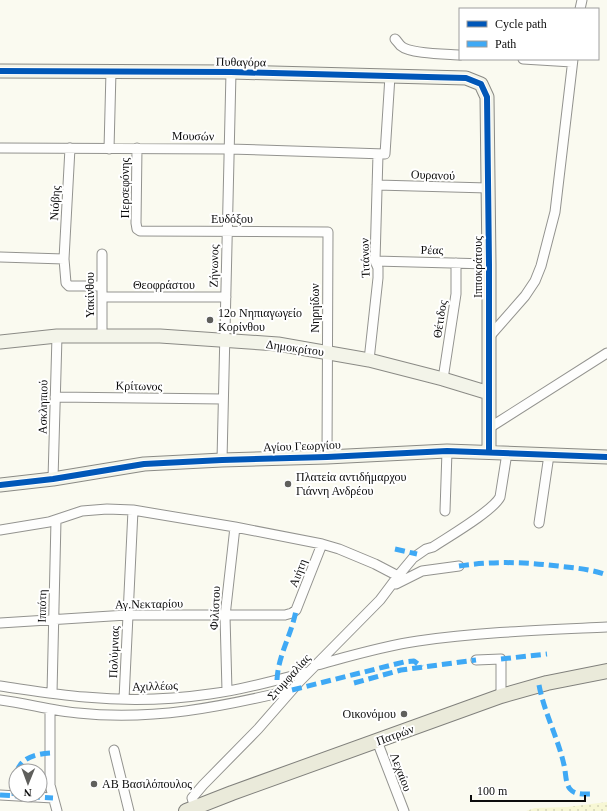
<svg xmlns="http://www.w3.org/2000/svg" width="607" height="811" viewBox="0 0 607 811" font-family="Georgia,serif">
  <style>
    .sand { fill: url(#sand-dots) }
    .lines { fill: none; stroke-linecap: round; stroke-linejoin: round }
    .street-casing { stroke: #93938f; stroke-width: 11 }
    .secondary-casing { stroke: #8a8a85; stroke-width: 15 }
    .primary-casing { stroke: #80807c; stroke-width: 16 }
    .street { stroke: #fefefd; stroke-width: 9 }
    .secondary { stroke: #f3f4e9; stroke-width: 13 }
    .primary { stroke: #eaeada; stroke-width: 14 }
    .quiet { stroke: #3fa9f5; stroke-width: 5; stroke-dasharray: 10 5; stroke-linecap: butt }
    .cycleway-casing { stroke: #fff; stroke-width: 8 }
    .cycleway { stroke: #0057b8; stroke-width: 6 }
    .poi-dot { fill: #5f5f5c; stroke: #fff; stroke-width: 1.5 }
    .labels { text-anchor: middle; stroke-width: 4; stroke-linejoin: round; paint-order: stroke }
    .street-label { font-size: 12px; fill: #0c0c0c; stroke: #fff }
    .poi-label { font-size: 12px; fill: #0c0c0c; stroke: #fff; text-anchor: start }
  </style>
  <defs>
    <pattern id="sand-dots" width="8" height="8" patternUnits="userSpaceOnUse"><rect width="8" height="8" fill="#f7f7d4"/><path d="M2 2h.1M6 6h.1" fill="none" stroke="#d3d3b5" stroke-width="1.8" stroke-linecap="round"/></pattern>
  </defs>
  <rect width="100%" height="100%" fill="#fafaf0"/>
  <path class="sand" d="M607,802V811H526L535,808L567,807Z"/>
  <g class="lines">
    <defs>
      <path id="street" d="M580,9L582,0
        M395,39C397,41 399,44 401,46C410,54 447,54 460,55
        M523,59L572,62
        M0,148L229,149L385,154L390,76
        M70,148L64,259L66,283L69,286H102
        M137,148L136,223L137,229L140,231L328,232L327,457
        M109,149L111,71
        M377,185L488,188
        M0,257L64,259
        M375,261L489,264
        M102,297H226
        M102,336V254
        M489,337L525,296L535,281L541,266L555,212L573,59
        M369,360L378,278V268L375,261L378,154
        M443,379L456,294V263
        M55,397L223,399
        M489,428L607,353
        M222,460L231,72
        M53,479L57,336
        M445,511L447,451
        M539,523L549,455
        M0,530L49,522L82,511L107,509L133,510L235,527L322,544L339,549L375,564L398,576
        M392,584H396L422,571L459,566
        M0,623L127,615H285L292,613L296,610L322,544
        M476,660L501,659V696
        M317,665C350,656 383,646 418,641C480,632 544,630 607,627
        M0,686C28,690 57,695 85,697C126,701 169,700 210,694C243,690 276,680 308,672
        M227,691L225,616L235,527
        M52,693L56,520
        M124,699L133,510
        M0,700C26,703 52,711 78,713C152,721 221,707 292,690
        M50,709V785L57,811
        M377,741L404,811
        M114,750L129,811
        M0,795L53,798
        M195,808L192,798L203,785L258,729L300,681L380,600L398,576L413,558L426,549L433,547C448,537 493,511 500,497L507,453"/>
      <path id="secondary" d="M0,71L231,72L466,78L481,84L487,97L489,264V452
        M0,342L57,336H160L278,344L369,360L443,379L489,393
        M0,485L53,479L144,464L222,460L327,457L447,451L607,457"/>
      <path id="primary" d="M186,811L232,793L501,696L547,683L607,671"/>
    </defs>
    <use href="#street" class="street-casing"/>
    <use href="#secondary" class="secondary-casing"/>
    <use href="#primary" class="primary-casing"/>
    <use href="#street" class="street"/>
    <use href="#secondary" class="secondary"/>
    <use href="#primary" class="primary"/>
    <path class="quiet" d="M395,549L417,554
      M459,566C492,561 525,562 558,566C575,568 591,569 607,575
      M501,659L547,654
      M277,680C278,655 292,634 296,610
      M354,683L401,670L476,660
      M539,685C544,712 558,738 564,765C566,772 565,783 570,789C575,795 584,794 591,794
      M292,690L404,662L414,661L422,667
      M17,771C22,757 36,754 50,753
      M0,795L53,798
      M14,796L16,773"/>
    <defs>
      <path id="cycleway" d="M0,71L231,72L466,78L481,84L487,97L489,264V452
        M0,485L53,479L144,464L222,460L327,457L447,451L607,457"/>
    </defs>
    <use href="#cycleway" class="cycleway-casing"/>
    <use href="#cycleway" class="cycleway"/>
  </g>
  <g class="poi-dot">
    <circle cx="210" cy="320" r="4"/>
    <circle cx="288" cy="484" r="4"/>
    <circle cx="404" cy="714" r="4"/>
    <circle cx="94" cy="784" r="4"/>
  </g>
  <g class="labels">
    <g class="street-label">
      <text transform="translate(241 62) rotate(1)" y="4">Πυθαγόρα</text>
      <text transform="translate(193 136) rotate(1)" y="4">Μουσών</text>
      <text transform="translate(433 175) rotate(2)" y="4">Ουρανού</text>
      <text transform="translate(125 188) rotate(-90)" y="4">Περσεφόνης</text>
      <text transform="translate(55 203) rotate(-87)" y="4">Νιόβης</text>
      <text x="232" y="223">Ευδόξου</text>
      <text transform="translate(432 250) rotate(1)" y="4">Ρέας</text>
      <text transform="translate(365 258) rotate(-92)" y="4">Τιτάνων</text>
      <text transform="translate(214 266) rotate(-89)" y="4">Ζήνωνος</text>
      <text transform="translate(478 267) rotate(-90)" y="4">Ιπποκράτους</text>
      <text x="164" y="289">Θεοφράστου</text>
      <text transform="translate(90 295) rotate(-90)" y="4">Υακίνθου</text>
      <text transform="translate(315 308) rotate(-90)" y="4">Νηρηίδων</text>
      <text transform="translate(440 319) rotate(-81)" y="4">Θέτιδος</text>
      <text transform="translate(295 348) rotate(8)" y="4">Δημοκρίτου</text>
      <text transform="translate(139 386) rotate(1)" y="4">Κρίτωνος</text>
      <text transform="translate(43 407) rotate(-89)" y="4">Ασκληπιού</text>
      <text transform="translate(302 446) rotate(-2)" y="4">Αγίου Γεωργίου</text>
      <text transform="translate(298 573) rotate(-68)" y="4">Αιήτη</text>
      <text transform="translate(149 604) rotate(-1)" y="4">Αγ.Νεκταρίου</text>
      <text transform="translate(42 606) rotate(-89)" y="4">Ιππότη</text>
      <text transform="translate(215 608) rotate(-87)" y="4">Φιλίστου</text>
      <text transform="translate(114 652) rotate(-88)" y="4">Πολύμνιας</text>
      <text transform="translate(289 677) rotate(-48)" y="4">Στυμφαλίας</text>
      <text transform="translate(155 686) rotate(-2)" y="4">Αχιλλέως</text>
      <text transform="translate(395 735) rotate(-20)" y="4">Πατρών</text>
      <text transform="translate(401 772) rotate(69)" y="4">Λεχαίου</text>
    </g>
    <g class="poi-label">
      <text x="218" y="317">12ο Νηπιαγωγείο<tspan x="218" dy="14">Κορίνθου</tspan></text>
      <text x="296" y="481">Πλατεία αντιδήμαρχου<tspan x="296" dy="14">Γιάννη Ανδρέου</tspan></text>
      <text x="396" y="718" text-anchor="end">Οικονόμου</text>
      <text x="102" y="788">ΑΒ Βασιλόπουλος</text>
    </g>
  </g>
  <rect x="459" y="8" width="140" height="52" fill="#ffffff" stroke="#9e9e9e"/>
  <rect x="467" y="21" width="20" height="6" fill="#0057b8" stroke="#9e9e9e"/>
  <text x="495" y="28" font-size="12" fill="#0c0c0c">Cycle path</text>
  <rect x="467" y="41" width="20" height="6" fill="#3fa9f5" stroke="#9e9e9e"/>
  <text x="495" y="48" font-size="12" fill="#0c0c0c">Path</text>
  <g transform="translate(28 783) rotate(181)"><circle r="19" fill="#ffffff" stroke="#9e9e9e"/>
  <path d="M0-3L7 15L0 10L-7 15Z" fill="#5f5f5c"/>
  <text y="-6" font-size="11" font-weight="bold" text-anchor="middle" fill="#0c0c0c">N</text>
  </g>
  <path d="M471 795v6h114v-6" fill="none" stroke="#0c0c0c" stroke-width="2"/>
  <text x="477" y="795" font-size="12" fill="#0c0c0c" stroke="#ffffff" stroke-width="3" paint-order="stroke">100 m</text>
</svg>
